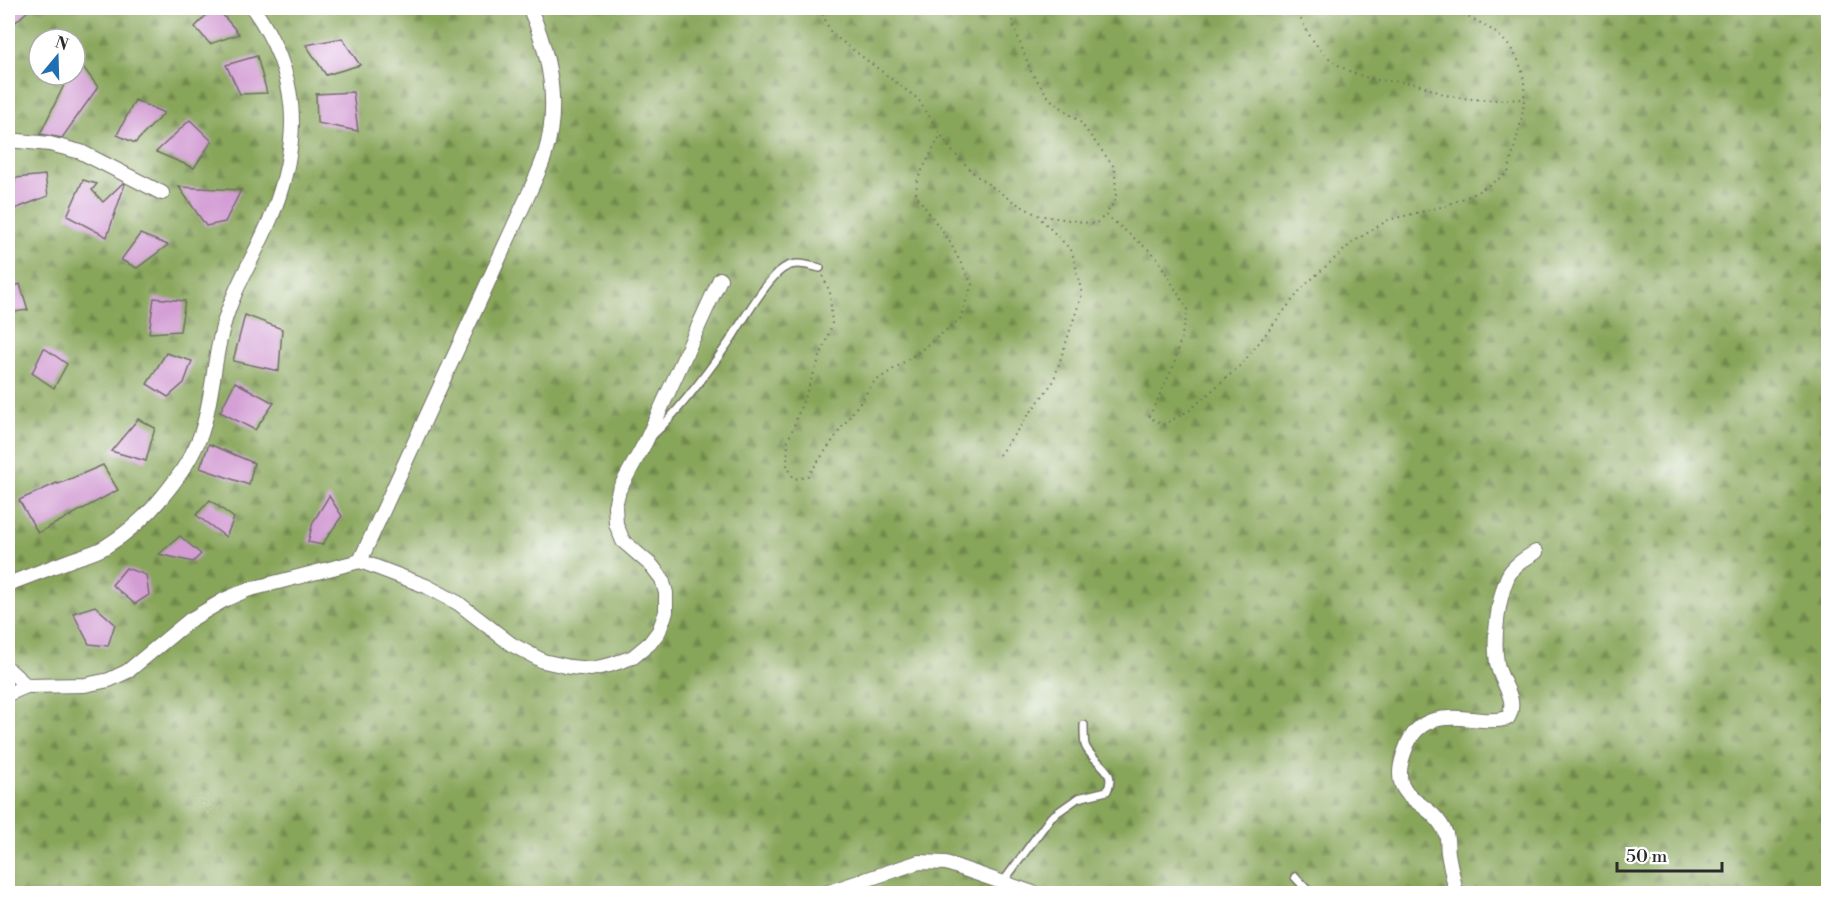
<svg xmlns="http://www.w3.org/2000/svg" width="1836" height="901" viewBox="0 0 1836 901" font-family="'Libre Bodoni',serif">
  <style>
    .forest { fill: url(#forest-firs); stroke: #5a6842; stroke-width: 1.5; fill-rule: evenodd }
    .building { fill: #d39dd4 }
    .lines { fill: none; stroke-linecap: round; stroke-linejoin: round }
    .lane-casing { stroke: #726e68; stroke-width: 10 }
    .street-casing { stroke: #726e68; stroke-width: 16 }
    .path { stroke: #726e68; stroke-width: 2; stroke-dasharray: 1.5 4.5; stroke-linecap: butt }
    .lane { stroke: #fff; stroke-width: 7 }
    .street { stroke: #fff; stroke-width: 14 }
  </style>
  <defs>
    <pattern id="forest-firs" width="22" height="20" patternUnits="userSpaceOnUse" patternTransform="scale(1.5)"><rect width="22" height="20" fill="#88a65a"/><path d="M5 1l3.5 6h-7zM16 11l3.5 6h-7z" fill="#6f874b"/></pattern>
  </defs>
  <rect width="100%" height="100%" fill="#fff"/>
  <filter id="ink" filterUnits="userSpaceOnUse"><feTurbulence type="fractalNoise" baseFrequency=".0167" numOctaves="2"/><feDisplacementMap in="SourceGraphic" scale="12" xChannelSelector="R" yChannelSelector="G"/><feConvolveMatrix kernelMatrix="1 2 1 2 8 2 1 2 1" color-interpolation-filters="sRGB"/></filter>
  <filter id="wash" filterUnits="userSpaceOnUse"><feTurbulence type="fractalNoise" baseFrequency=".008" numOctaves="4" result="noise"/><feDisplacementMap in="SourceGraphic" scale="24" xChannelSelector="R" yChannelSelector="G"/><feGaussianBlur stdDeviation="1.35" result="paint"/><feColorMatrix in="noise" values="0 0 0 0 0 0 0 0 0 0 0 0 0 0 0 0 0 1.4 0 .05"/><feComposite in="paint" operator="in"/></filter>
  <g filter="url(#wash)">
    <rect width="100%" height="100%" fill="#f7ebd8"/>
    <path class="forest" d="M8,8H1828V893H8ZM39,39H75V75H39Z"/>
    <g id="blocks">
      <path class="building" d="M8,8H31L8,29Z
        M213,8H217L239,34L210,44L195,27Z
        M342,38L360,65L326,75L306,45Z
        M75,56L98,87L62,138L40,134L69,75H75Z
        M257,56L267,93L240,94L226,65Z
        M353,92L358,131L317,123L316,94Z
        M135,100L164,113L135,143L117,135Z
        M190,120L212,141L194,168L156,152Z
        M45,175L48,196L12,210L15,178Z
        M83,180L97,184L92,190L103,202L123,183L125,184L107,237L67,216Z
        M179,187L241,190L225,222L206,226Z
        M140,234L168,245L137,268L121,260Z
        M20,284L28,310L8,313V289Z
        M154,298L185,301L180,331L149,333Z
        M245,315L282,329L279,371L233,361Z
        M44,348L67,364L54,388L32,373Z
        M166,353L192,361L184,383L168,397L147,384Z
        M235,382L274,403L255,430L220,412Z
        M138,419L155,428L146,461L111,451Z
        M209,444L254,463L249,485L200,468Z
        M103,465L118,490L38,533L19,500L57,483L58,484Z
        M329,496L342,516L322,545L308,542L313,522Z
        M210,500L234,518L226,537L196,515Z
        M180,536L201,554L193,562L159,554Z
        M126,568L146,575L149,595L135,604L112,585Z
        M95,606L115,624L108,646L89,644L73,613Z"/>
    </g>
  </g>
  <g filter="url(#ink)">
    <use href="#blocks" fill-opacity="0" stroke="#726e68" stroke-width="1.5"/>
    <g class="lines">
      <defs>
        <path id="lane" d="M652,436C679,411 708,372 729,342C741,324 767,278 784,268C796,261 808,265 820,268
          M1295,877L1311,894
          M1003,882L1051,817L1078,798L1107,791C1119,768 1091,763 1085,745C1084,739 1084,731 1084,725"/>
        <path id="street" d="M8,140L50,144L81,152L162,193
          M360,561L529,193C534,181 541,168 545,154C560,105 550,55 530,9
          M8,584C29,576 50,568 71,560C82,556 95,553 105,547C126,534 148,515 163,496C178,478 193,456 201,434C213,399 213,362 223,327C234,285 259,250 274,210C302,135 299,74 253,8
          M8,669L27,686
          M8,694L27,686L85,685L109,680L128,671L190,620L224,600L247,590L360,561L426,586L458,603L511,644L543,661L570,667L591,669L610,665L633,657L650,643L659,631L666,612V593L662,579L652,566L623,541L616,524L615,506L619,490L646,441L720,279
          M823,894L919,862L946,863L1036,894
          M1456,894C1454,880 1450,866 1448,853C1447,847 1448,840 1446,834C1431,795 1383,805 1406,748C1411,734 1420,724 1434,720C1459,713 1484,725 1508,718C1519,698 1500,683 1497,663C1493,639 1498,598 1508,576C1514,565 1525,558 1536,552"/>
      </defs>
      <use href="#lane" class="lane-casing"/>
      <use href="#street" class="street-casing"/>
      <path class="path" d="M822,8L823,15L831,33L918,99L951,150L977,176L1009,199L1037,215L1095,224L1106,215L1156,256L1188,311L1174,365L1149,417L1163,425L1190,410L1242,364L1302,288L1353,242L1388,220L1445,206L1474,194L1508,173C1521,116 1546,65 1486,26C1474,19 1461,14 1448,8
        M1012,8V21L1031,72L1050,99L1080,122L1115,168L1116,200L1106,214
        M1296,8C1312,48 1334,72 1379,80C1391,82 1404,81 1416,84C1428,87 1439,94 1451,96C1475,101 1500,100 1525,99
        M823,276L830,293L832,325L788,441L787,465L794,479L807,477L874,382L916,354L960,319L972,284L948,239L916,195L917,180L940,136
        M999,455L1053,382L1082,294L1072,251L1038,216"/>
      <use href="#lane" class="lane"/>
      <use href="#street" class="street"/>
    </g>
  </g>
  <rect width="1836" height="901" fill="none" stroke="#fff" stroke-width="30"/>
  <g transform="translate(57 57) rotate(19)"><circle r="28" fill="#ffffff" stroke="#aaaaaa" stroke-width="1.5"/>
  <path d="M0-4.5L10 22L0 15L-10 22Z" fill="#1f6fb2"/>
  <text y="-9" font-size="16" font-weight="bold" text-anchor="middle" fill="#2b2b2b">N</text>
  </g>
  <path d="M1617 862v9h105v-9" fill="none" stroke="#2b2b2b" stroke-width="3"/>
  <text x="1626" y="862" font-size="18" fill="#2b2b2b" stroke="#ffffff" stroke-width="4.5" paint-order="stroke">50 m</text>
</svg>
